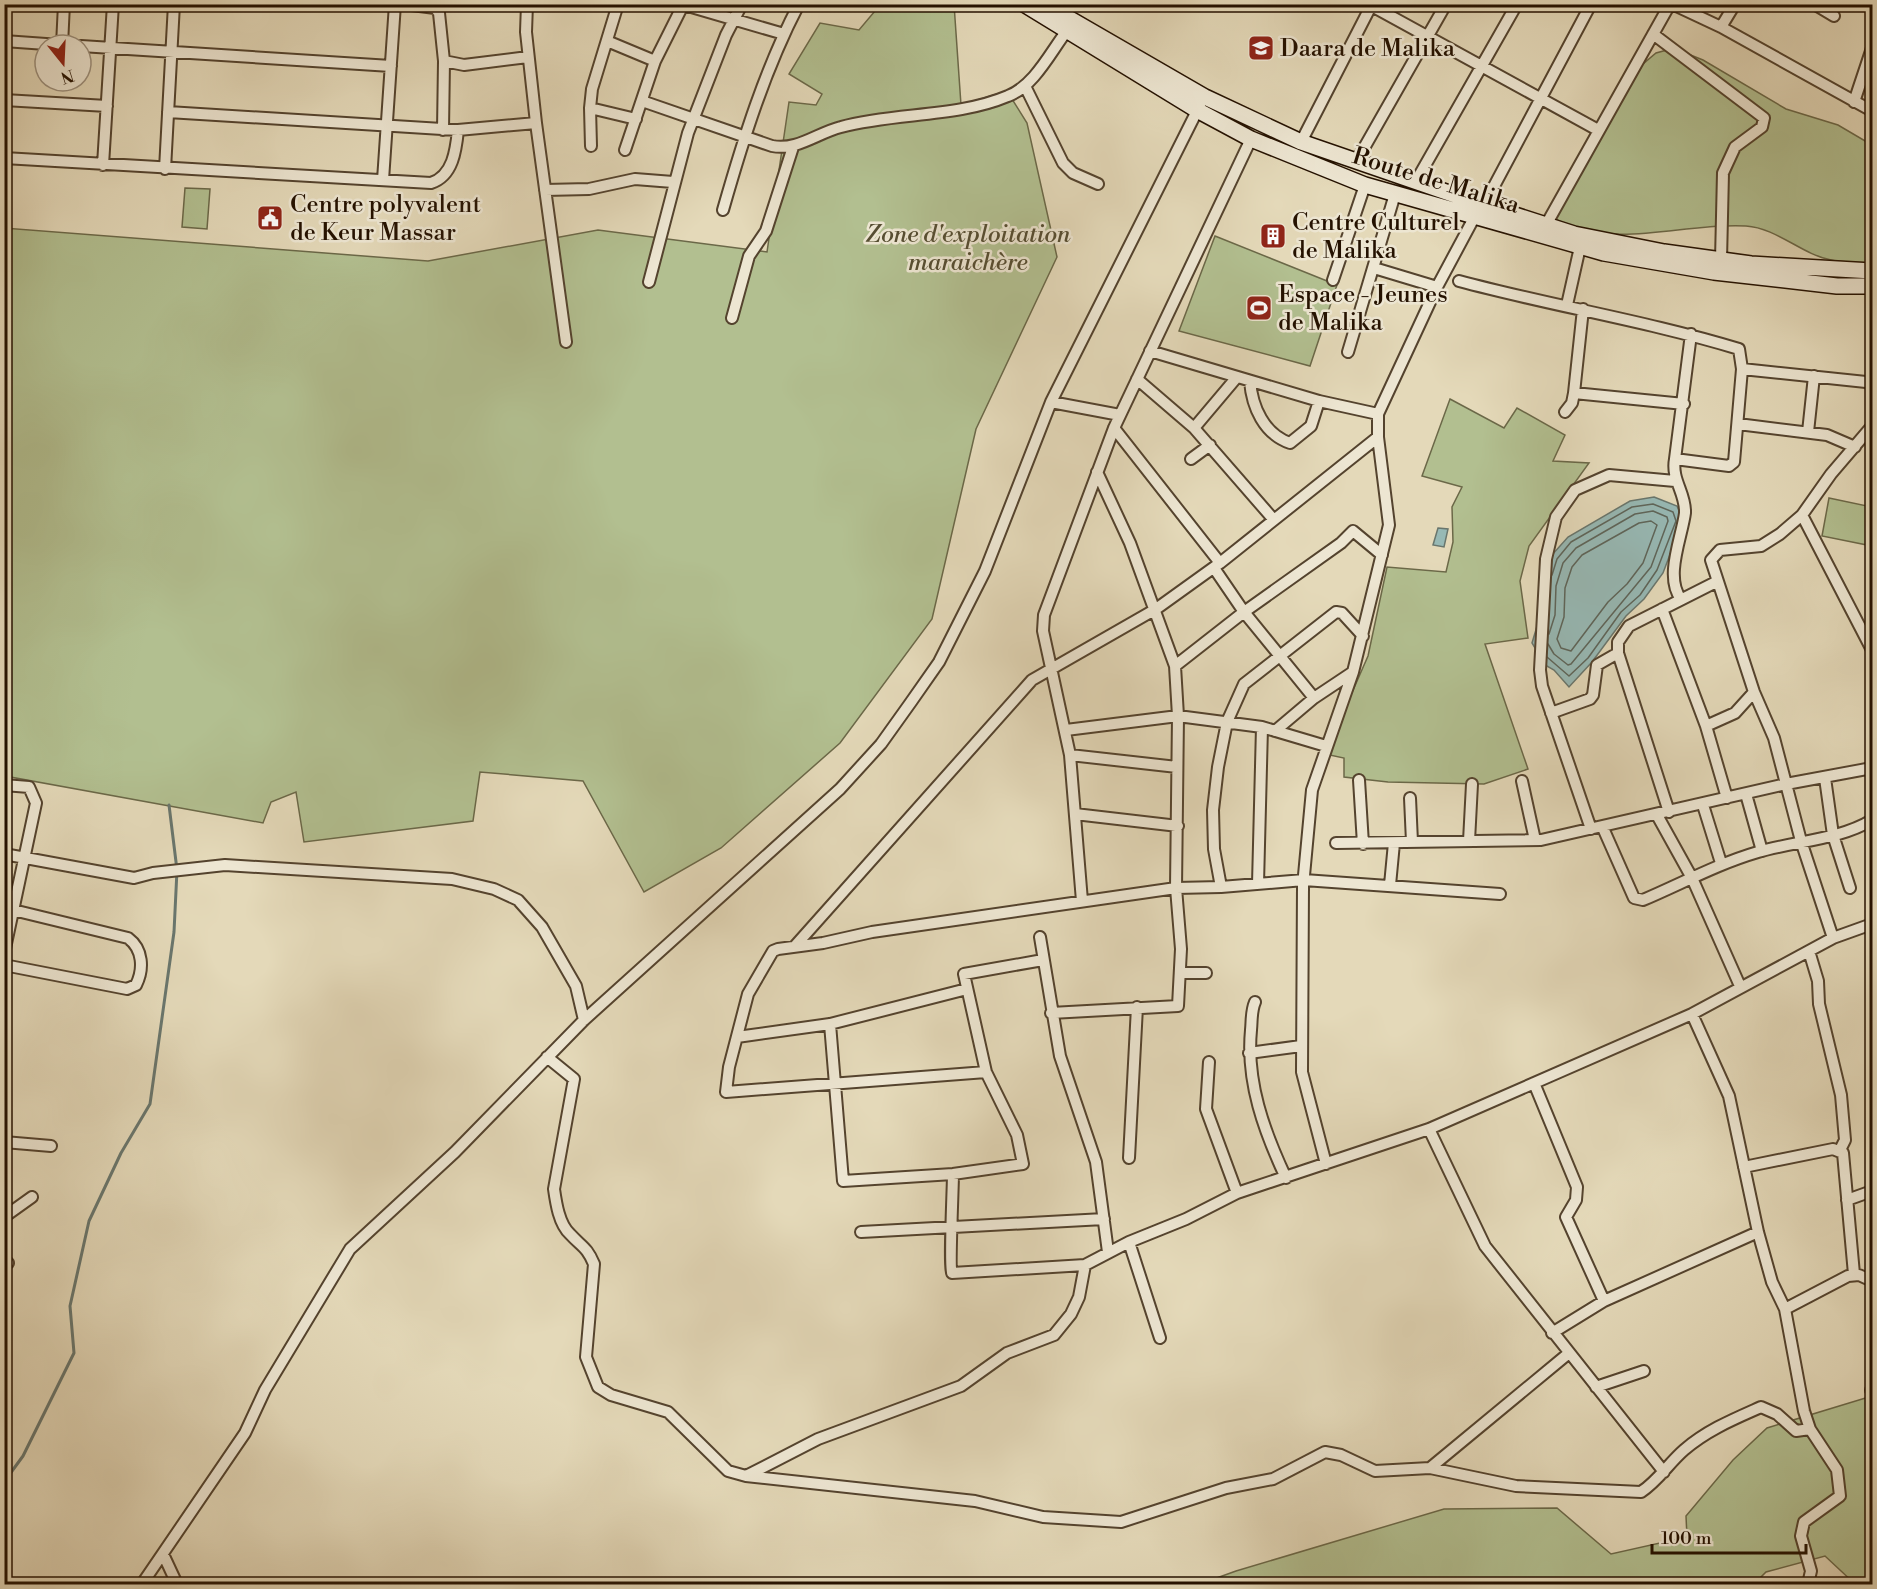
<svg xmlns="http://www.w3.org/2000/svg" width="1877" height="1589" viewBox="0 0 1877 1589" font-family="'Libre Bodoni',serif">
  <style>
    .green { fill: #b2bf90; stroke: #6b6848; stroke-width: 1.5 }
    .water { fill: #97b9b5; stroke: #69766d; stroke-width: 1.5 }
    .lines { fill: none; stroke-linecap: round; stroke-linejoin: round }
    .shore { stroke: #5e655a; stroke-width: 1.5 }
    .stream { stroke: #69766d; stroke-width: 3 }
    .street-casing { stroke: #54432e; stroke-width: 14 }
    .secondary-casing { stroke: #241100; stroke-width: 18 }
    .street { stroke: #ede6d2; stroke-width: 10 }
    .secondary { stroke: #ede6d2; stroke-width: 15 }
    .labels { text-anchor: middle; stroke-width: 5; stroke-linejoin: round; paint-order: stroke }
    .poi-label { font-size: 24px; fill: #241100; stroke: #ede6d2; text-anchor: start }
    .street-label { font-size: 24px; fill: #241100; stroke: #ede6d2 }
    .park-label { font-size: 24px; font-style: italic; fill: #564e32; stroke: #ede6d2 }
  </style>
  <rect width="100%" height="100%" fill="#e4d9b9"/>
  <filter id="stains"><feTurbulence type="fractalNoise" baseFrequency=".00333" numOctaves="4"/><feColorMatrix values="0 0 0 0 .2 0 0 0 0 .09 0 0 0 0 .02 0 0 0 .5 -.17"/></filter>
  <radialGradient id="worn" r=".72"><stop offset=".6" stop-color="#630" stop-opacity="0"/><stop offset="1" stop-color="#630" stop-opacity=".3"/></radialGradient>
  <path class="green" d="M954,4L961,105L1007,91L1027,123L1057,257L976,429L932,619L840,743L721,848L644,892L583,781L480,772L473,821L304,842L296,792L271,802L263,823L5,776L4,228L428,261L598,230L767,252L789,102L816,105L822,94L789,74L820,23L859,30L880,5Z
    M1667,50H1678L1703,60L1786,109L1838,125L1872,145V263C1859,262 1844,263 1831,260C1801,254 1777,228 1746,226C1681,222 1617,251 1555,219L1643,64L1656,53Z
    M185,188L210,189L207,229L182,227Z
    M1215,236L1337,285L1310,366L1179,331Z
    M1450,399L1504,428L1517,408L1565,435L1553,461L1589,463L1529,546L1520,581L1528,638L1485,644L1528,769L1484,784L1388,782L1344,777V758L1325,754L1368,656L1387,567L1446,572L1453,542L1452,507L1462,487L1422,476Z
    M1829,498L1872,507V546L1822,536Z
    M1872,1396V1584H1855L1825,1556L1766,1572L1754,1584H1200L1236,1571L1444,1509L1557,1508L1611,1554L1687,1537L1686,1516L1733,1460L1767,1428Z"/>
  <path class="water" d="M1654,497L1677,506L1683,520L1663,573L1644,599L1626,616L1592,662L1569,687L1554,670L1545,665L1532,643L1541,613L1551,556L1568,537L1630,501Z
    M1438,528L1448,529L1444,547L1433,545Z"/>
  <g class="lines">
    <path class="shore" d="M1651,521L1657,525L1643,563L1627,584L1608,602L1571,651L1561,648L1557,639L1564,617L1565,588L1572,567L1582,555L1639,523Z
      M1548,644L1554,654L1568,665L1571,664L1651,567L1668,521L1667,517L1653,511L1635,514L1576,548L1563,563L1556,586L1555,615L1549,634
      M1547,657L1569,676L1588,658L1621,612L1640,595L1657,570L1676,521L1673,512L1653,504L1632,507L1571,542L1557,559L1552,575"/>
    <path class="stream" d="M4,1482L23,1456L74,1353L70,1306L89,1221L121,1153L150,1104L174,932L177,870L169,805"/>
    <defs>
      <path id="street" d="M404,4L435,8L439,13L444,61L443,130
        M527,4L526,32L536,123L566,342
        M681,4L784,34
        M1672,4L1721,27L1872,111
        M1814,4L1834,16
        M1372,6L1598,130
        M1721,27L1735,4
        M1653,34L1764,118L1762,127L1735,147L1723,173L1721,260
        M4,41L60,45
        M607,41L655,61
        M62,45L64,4
        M81,46L391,66
        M444,61L464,65L528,57
        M1025,86L1063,163L1073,173L1098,184
        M4,100L107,106
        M642,101L772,146C797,151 817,133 841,127C895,112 956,118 1008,96C1034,86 1050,53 1066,32
        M1854,102L1872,48
        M590,108L636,119
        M168,112L458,130L536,123
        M1301,142L1372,4
        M591,146L590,108L592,89L618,4
        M625,150L655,61L683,5
        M4,158L431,183C453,176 456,150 458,130
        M1356,162L1446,4
        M103,165L113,4
        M165,169L174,4
        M383,180L395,4
        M1415,183L1517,4
        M545,190L589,189L635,179L673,182
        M1484,205L1591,4
        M723,210C743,140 765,69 799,4
        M1546,225L1670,4
        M1374,268L1437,287
        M1333,280L1365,185
        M1459,281C1552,306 1647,321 1739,349L1742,369L1734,462L1729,466L1675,459C1671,480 1686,493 1685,513C1682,537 1664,577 1681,599
        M649,282L688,133L726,35L742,4
        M1567,305L1580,247
        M732,318L749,256L766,231L793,147
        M1150,351L1319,401L1378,414
        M1348,352L1395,194
        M1742,369L1866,382L1872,385
        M1137,379L1194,428L1274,520
        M1250,381C1252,407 1264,434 1290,443L1311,426L1319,401
        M1574,393L1684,404
        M1051,402L1120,415
        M1565,412L1572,403L1574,393L1583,309
        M1738,424L1827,435L1855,447
        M1114,428L1220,563
        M1194,428L1237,377
        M1808,432L1814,376
        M1191,459L1210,445
        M1675,459L1691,334
        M1802,515L1872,650
        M1214,568L1244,612L1314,698
        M1662,609L1706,726L1727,798
        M1175,666L1244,612L1341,543L1353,531L1382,555
        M1551,713L1590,699L1593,695L1597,665L1618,653
        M1706,726L1735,713L1754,692
        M1066,730L1178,716L1262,727L1326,746
        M1275,731L1314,698L1353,672
        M1070,755L1177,767
        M1825,778L1833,835L1850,888
        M1359,780L1363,844
        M1522,781L1535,840
        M4,785L29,787L36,803L4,953
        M1746,794L1762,851
        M1410,798L1412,842
        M1703,805L1721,863
        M1669,812L1618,653V642L1629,626L1716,582
        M1075,814L1178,826
        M1657,815L1692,878L1740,986
        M1603,828L1634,898L1643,900C1681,884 1717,864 1758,852C1795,841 1839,840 1872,820
        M1591,829L1542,686L1540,670L1546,559L1556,517L1575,490L1609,475L1675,481
        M1469,841L1472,784
        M1336,843L1541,840L1786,784L1872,768
        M4,854L134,878L153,873L225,865L452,879L494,889L518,900L542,927L576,986L584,1020
        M1258,884L1262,727
        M1390,885L1394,843
        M1221,887L1214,849L1213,810L1218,767L1227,722L1244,684L1336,612L1342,613L1363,636
        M1082,901L1070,755L1043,631L1044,615L1114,428L1251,139
        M1040,937L1060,1056L1096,1162L1108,1252
        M1833,938L1801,841L1774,738L1754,692L1711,560L1720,550L1761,546L1780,534L1802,515L1831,474L1872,426
        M795,946L1032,680L1156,609L1220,563L1378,437
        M1809,951L1818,981L1819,1004L1841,1095L1845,1140L1840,1150
        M4,965L127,989L136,985C144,969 143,949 128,938L13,910
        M1181,973H1206
        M1255,1002C1251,1011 1252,1020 1251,1030C1246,1082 1264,1131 1286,1178
        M1051,1013L1178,1006L1181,949L1176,888L1178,716L1175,666L1130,543L1097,472
        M1692,1014L1729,1096L1758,1232L1772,1282L1785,1309L1804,1411L1810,1429L1837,1470L1840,1496L1804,1522L1801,1536L1811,1571L1808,1584
        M830,1024L843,1181L953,1174L1023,1164L1017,1135L986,1072L964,974L1043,960
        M737,1037L830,1024L967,989
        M1249,1053L1301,1046
        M547,1057L574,1079L554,1189C556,1203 559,1224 570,1234C582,1247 587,1247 594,1264L586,1357L598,1387L611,1395L668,1412L728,1471L746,1476L818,1439L961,1386L1007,1353L1054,1335L1071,1314L1079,1297L1085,1265
        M1209,1062L1206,1109L1237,1193
        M986,1072L726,1092L729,1067L748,994L773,951L778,949L823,943L872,932L1176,888L1221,887L1304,880L1500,894
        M1534,1083L1577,1187L1576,1200L1566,1217L1604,1301
        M1429,1129L1485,1246L1664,1472
        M4,1142L51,1146
        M1129,1158L1137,1007
        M1326,1164L1302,1072L1303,886L1312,790L1353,672L1389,525L1378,437V414L1437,287L1475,216
        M1744,1167L1833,1149L1843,1153L1854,1274
        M953,1174C953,1188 949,1268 952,1273L1085,1265L1129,1242L1186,1219L1237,1193L1429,1129L1692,1014L1833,938L1872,924
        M1847,1200L1872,1191
        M4,1217L32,1197
        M861,1232L1104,1219
        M1129,1242L1160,1338
        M4,1265L8,1263
        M1785,1309L1848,1276L1859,1275L1872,1281
        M1552,1333L1604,1301L1758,1232
        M1596,1387L1644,1371
        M1871,1390L1872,1389
        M1430,1468L1516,1486L1641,1492C1658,1481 1668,1464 1684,1450C1707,1430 1734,1419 1761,1407L1777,1414L1796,1431L1810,1429
        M746,1476L975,1501L1043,1517L1121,1522L1226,1488L1273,1479L1325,1452L1341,1455L1375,1471L1430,1468L1569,1353
        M163,1554L177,1584
        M142,1584L245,1433L265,1390L350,1249L455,1152L584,1020L840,789L881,744L911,702L939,662L985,571L1051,402L1200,105"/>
      <path id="secondary" d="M1024,4L1197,110L1251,139L1365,185L1604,253L1714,272L1837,286H1872
        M1044,4L1205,97L1301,142L1484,205L1574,234L1664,252L1751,264L1872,271"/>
    </defs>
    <use href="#street" class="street-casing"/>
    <use href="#secondary" class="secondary-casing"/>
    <use href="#street" class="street"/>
    <use href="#secondary" class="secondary"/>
  </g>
  <defs>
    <symbol id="school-square" viewBox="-11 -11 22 22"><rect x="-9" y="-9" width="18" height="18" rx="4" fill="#8f2418" stroke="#ede6d2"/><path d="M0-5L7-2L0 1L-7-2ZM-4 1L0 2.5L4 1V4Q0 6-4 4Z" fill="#fff"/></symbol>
    <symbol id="civic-square" viewBox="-11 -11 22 22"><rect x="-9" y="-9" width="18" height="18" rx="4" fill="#8f2418" stroke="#ede6d2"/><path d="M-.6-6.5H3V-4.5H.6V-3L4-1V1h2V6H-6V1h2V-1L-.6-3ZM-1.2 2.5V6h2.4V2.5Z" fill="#fff"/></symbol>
    <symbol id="building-square" viewBox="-11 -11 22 22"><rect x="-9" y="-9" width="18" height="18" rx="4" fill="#8f2418" stroke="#ede6d2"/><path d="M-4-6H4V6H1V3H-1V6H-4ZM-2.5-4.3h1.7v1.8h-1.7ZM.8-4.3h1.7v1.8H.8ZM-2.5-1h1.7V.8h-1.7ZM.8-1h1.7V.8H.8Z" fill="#fff"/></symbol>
    <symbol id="stadium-square" viewBox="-11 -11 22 22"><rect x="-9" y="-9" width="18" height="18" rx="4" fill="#8f2418" stroke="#ede6d2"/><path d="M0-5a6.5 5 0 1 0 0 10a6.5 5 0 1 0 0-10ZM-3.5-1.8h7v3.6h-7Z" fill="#fff"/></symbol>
  </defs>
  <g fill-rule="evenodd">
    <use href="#school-square" x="1246" y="33" width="30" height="30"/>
    <use href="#civic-square" x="255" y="203" width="30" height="30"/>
    <use href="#building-square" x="1258" y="221" width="30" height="30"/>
    <use href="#stadium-square" x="1244" y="293" width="30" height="30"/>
  </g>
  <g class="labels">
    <g class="poi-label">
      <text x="1280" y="56">Daara de Malika</text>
      <text x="290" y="212">Centre polyvalent<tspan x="290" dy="28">de Keur Massar</tspan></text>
      <text x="1292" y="230">Centre Culturel<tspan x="1292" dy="28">de Malika</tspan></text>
      <text x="1278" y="302">Espace - Jeunes<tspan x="1278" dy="28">de Malika</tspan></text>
    </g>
    <g class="street-label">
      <text transform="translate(1436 180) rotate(17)" y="8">Route de Malika</text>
    </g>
    <g class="park-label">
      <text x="968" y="242">Zone d'exploitation<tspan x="968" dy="28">maraichère</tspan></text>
    </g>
  </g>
  <rect width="1877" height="1589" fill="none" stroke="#e4d9b9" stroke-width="24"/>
  <rect x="6" y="6" width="1865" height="1577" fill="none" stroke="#241100" stroke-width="3"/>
  <rect x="12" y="12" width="1853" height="1565" fill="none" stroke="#241100" stroke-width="1.5"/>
  <g transform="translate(63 63) rotate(162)"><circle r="28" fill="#ede6d2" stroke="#9d917e" stroke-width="1.5"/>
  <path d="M0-4.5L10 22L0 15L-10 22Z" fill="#8f2418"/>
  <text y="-9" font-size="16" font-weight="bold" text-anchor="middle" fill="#241100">N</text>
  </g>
  <path d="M1652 1544v9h154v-9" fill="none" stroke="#241100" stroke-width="3"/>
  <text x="1661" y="1544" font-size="18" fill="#241100" stroke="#ede6d2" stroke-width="4.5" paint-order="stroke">100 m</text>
  <rect width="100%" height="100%" filter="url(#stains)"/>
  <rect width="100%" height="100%" fill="url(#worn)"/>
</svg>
